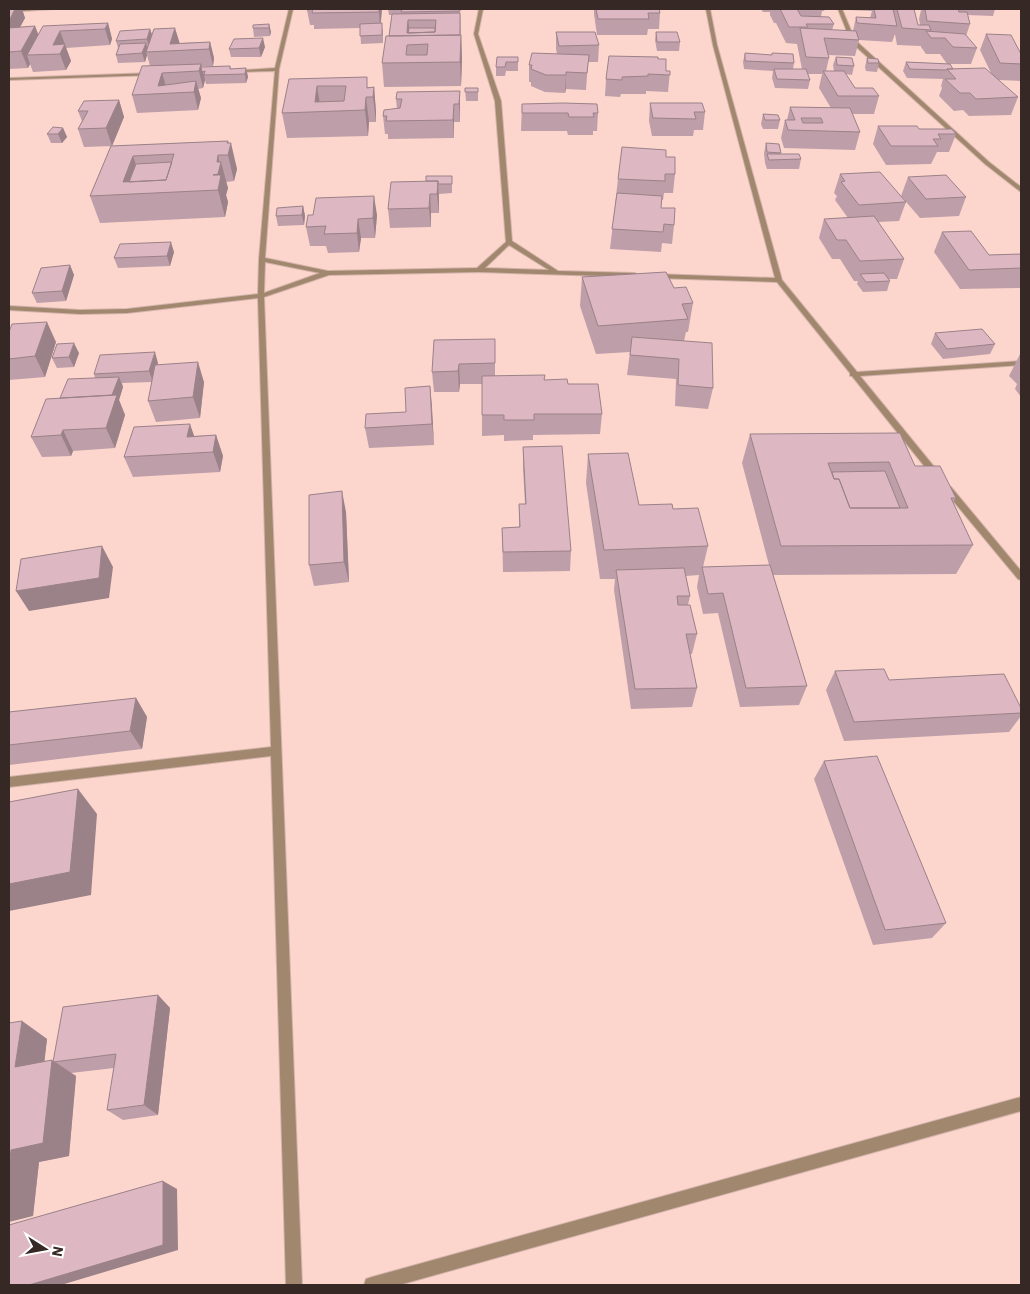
<svg xmlns="http://www.w3.org/2000/svg" width="1030" height="1294" viewBox="0 0 1030 1294" font-family="'IBM Plex Sans',sans-serif">
  <style>
    .lines { fill: none; stroke-linecap: round; stroke-linejoin: round }
    .street-casing { stroke: #d4b3ab; stroke-width: 2 }
    .street { fill: #a0876e; fill-rule: evenodd }
    .wall { fill: #be9ea8 }
    .shaded-wall { fill: #9b8188 }
    .building { fill: #ddb8c3; stroke: #9b8188; fill-rule: evenodd }
  </style>
  <rect width="100%" height="100%" fill="#fcd6cd"/>
  <g class="lines">
    <defs>
      <path id="street" d="M30,9H53L9,12V10Z
        M289,9H293L279,69L265,258L328,271L477,268L506,242L495,101L474,34L479,9H483L478,34L501,101L512,241L558,271L635,273L638,275L635,277L479,272L329,275L264,297L302,1285H286L271,756L9,787V777L271,747L258,298L127,313L80,314L9,310V306L80,310L127,309L258,294L259,259L275,71L235,72L233,71L275,68ZM509,245L549,270L485,268ZM265,262L320,273L264,293Z
        M706,9H710L717,45L782,280L857,372L1021,361V365L860,376L940,474V478H934L852,376H850V373L777,282L655,278L652,276L655,274L775,278L713,45Z
        M838,9H842L855,40L989,162L1021,187V192L985,164L851,42Z
        M153,73L155,75L9,80V78Z
        M948,486L951,487L1021,571V580L1018,579L945,491L944,489Z
        M1021,1097V1111L399,1285H364L366,1279L372,1277Z"/>
    </defs>
    <use href="#street" class="street-casing"/>
    <use href="#street" class="street"/>
  </g>
  <path class="wall" d="M9,9H22L25,18L20,27L35,26L38,34L108,23L112,39L110,45L66,48L71,61L66,70L33,72L30,64L28,68L9,69Z
    M382,9L381,23L383,31V43L361,44L360,28L314,29V25H310L307,10Z
    M388,9H460L462,59L461,86L384,87L382,63L389,36L392,15H389Z
    M594,9H659L660,13L659,29H648L647,35H597L594,14Z
    M761,9H825L824,11H822L821,17L834,24L832,30L853,31L856,17L870,18L872,11L848,10V9H906L918,25H920L919,19L921,10V9H958L959,12L958,9H995L993,16L967,15L970,24L966,36L977,48L971,64H950L953,69L991,73L980,50L986,34L1021,54V81L998,80L1018,97L1011,115L969,116L963,110L954,111L939,96L942,88L941,86L943,79L907,78L903,71L906,62L947,64L940,54H926L921,47V46L897,45L895,34L892,42L859,40L855,56L828,55L829,58L826,71H834L833,65L836,57L854,66L852,75L846,74L855,88L879,96L874,114H852L860,132L855,150L784,148L781,138L785,120H787L790,107L831,108L819,88L822,74H808L810,80L808,89L775,88L772,78L773,71L744,69L743,62L745,53L794,63L793,69H802L797,44L786,43L776,23H774L770,15V12H763Z
    M269,24L271,32L270,36L254,37L253,28Z
    M556,32L599,45L598,62H588L586,90L566,89L565,93L545,92L531,86V82H529V65L557,54L556,49Z
    M656,32L680,42L679,51H657L655,40Z
    M152,35L179,43L210,42L214,58L213,66H201V67L230,66L231,69L246,68L248,77L246,83L206,84L205,80L203,88L198,89L201,98L198,110L137,113L132,95L150,66L147,55L145,62L118,63L116,55L118,48L116,41Z
    M265,47L261,57H231L229,49Z
    M518,57V71H506L505,76H496V67Z
    M867,58L879,63L877,72L866,71L865,67Z
    M658,59L666,71H670L668,92L646,91V94H621L620,97L605,96L606,79Z
    M289,79L369,87H374L376,112V122H369L368,136L287,138L282,113Z
    M465,88H478V101H466Z
    M460,91V122H454V138L388,139V134H385L383,116L397,109L396,99Z
    M119,100L124,117L112,146L84,147L78,129L82,121L78,111Z
    M650,103L705,112L703,130H694L693,136H652L649,121Z
    M522,104L598,113L597,131H593V135H568L567,131H521Z
    M763,114L780,120L778,129H763L761,124Z
    M878,126L919,129L956,134L949,152H937L931,164L886,165L873,144Z
    M63,128L67,137L62,143H51L47,134Z
    M228,141L237,169L234,181L226,182L228,188L226,195L228,202L225,217L100,223L90,196L111,146Z
    M766,143L781,153L780,154L801,159L799,169H767L765,163L764,153Z
    M666,157L675,174L673,193H664L663,200H661V208L674,225L672,244L662,243L661,252L610,249L618,179Z
    M840,174L906,202L899,221L878,222L904,259L897,279H889L890,281L887,291L863,292L857,284L858,281H854L840,259H832L819,238L824,219L848,218L835,200L837,196L834,193Z
    M452,176V193L439,194V213H431V227L390,228L388,209Z
    M908,177L966,197L959,216L920,218L901,196Z
    M303,206L305,216L304,225L278,226L276,216Z
    M377,215L375,238H361L359,252L328,253L326,246H310L306,227Z
    M942,232L989,255L1021,254V288L960,289L934,252Z
    M174,252L170,266L118,268L114,258Z
    M70,265L74,275L66,301L37,303L32,293Z
    M582,277L674,288L693,303L688,332H686L684,341L713,388L708,409L675,406L676,379L627,375L630,352L596,354L580,306Z
    M9,332L56,342L45,377L9,380Z
    M935,333L995,344L990,354L943,359L931,344Z
    M495,339V376L544,380L568,384L602,414L600,434L533,435V440L504,441V435L482,436V384H460L459,392H434L432,372Z
    M1021,352V397L1015,389L1017,384L1009,376Z
    M79,353L74,367L57,368L52,358Z
    M158,363V365L204,382L200,418L156,422L148,401L152,382L122,383L123,387L119,400L125,415L115,448L73,451L71,456L42,457L31,437L60,398L95,378L94,374Z
    M430,386L434,445L369,448L365,428L406,412Z
    M750,434L915,466L956,498L953,503L973,545L956,574L773,575L807,686L799,705L740,707L718,613L703,614L697,587L699,575L686,576L690,596L688,605L697,634L692,654H690L697,688L692,707L631,709L614,590L615,579H600L586,483L588,454L639,505L673,509L708,546L703,567L769,565L742,463Z
    M216,435L223,456L220,472L133,477L124,457L194,436Z
    M523,447L571,551L570,571L503,572L502,528L519,527V504H525L523,468Z
    M346,512L349,582L314,586L309,565Z
    M835,671L889,680L1021,708V716L1009,732L844,741L826,690Z
    M136,698L147,717L142,749L9,765V712Z
    M824,761L946,923L932,938L873,945L814,779Z
    M158,995L170,1008L158,1115L123,1120L107,1110L114,1068L71,1073L76,1076L69,1156L39,1162L33,1216L22,1021L47,1039L44,1062L53,1061Z"/>
  <path class="shaded-wall" d="M15,9H22L25,18L13,40L9,30V21Z
    M379,9H382L380,28L379,12Z
    M408,20L410,36L407,33Z
    M108,23L112,39L110,45L105,29Z
    M269,24L271,32L270,36L269,28Z
    M35,26L41,42L27,55L30,64L28,68L21,51Z
    M175,28L180,44H170Z
    M150,29L153,37L149,48L147,39Z
    M60,31L71,61L66,70L60,54L53,45Z
    M461,35L462,59L461,86L460,62Z
    M263,38L265,47L261,57L259,48Z
    M210,42L214,58L213,66L209,49Z
    M146,43L148,51L146,52L147,55L145,62L142,53Z
    M201,64L205,80L203,88L199,71Z
    M246,68L248,77L246,83L245,74Z
    M566,72V89L565,93L566,75Z
    M162,73L167,90L158,86Z
    M196,81L201,98L198,110L194,92Z
    M317,86L321,111L315,102Z
    M374,87L376,112V122L373,97Z
    M460,91V122L459,104Z
    M366,97L369,122L368,136L365,110Z
    M119,100L124,117L112,146L106,128Z
    M454,104V138L453,120Z
    M63,128L67,137L62,143L58,134Z
    M228,141L229,148L231,143L237,169L234,181L228,155Z
    M218,155L220,165L221,162L228,188L226,195L228,202L225,217L218,190L213,175Z
    M133,156L142,182H123Z
    M438,181L439,200V213L437,194Z
    M430,194L431,213V227L429,208Z
    M374,196L377,215L375,238L373,218Z
    M303,206L305,216L304,225L302,215Z
    M358,219L361,238L359,252L357,233Z
    M171,242L174,252L170,266L167,256Z
    M70,265L74,275L66,301L62,291Z
    M47,322L56,342L45,377L35,356Z
    M74,343L79,353L74,367L69,357Z
    M155,352L158,363L153,382L149,371Z
    M198,362L204,382L200,418L193,397Z
    M459,364L460,384L459,392L458,371Z
    M119,377L123,387L119,400L125,415L115,448L106,428L112,395Z
    M430,386L432,407L434,445L432,424Z
    M190,424L197,444L187,437Z
    M63,430L73,451L71,456L61,435Z
    M216,435L223,456L220,472L213,452Z
    M342,491L346,512L349,582L344,562Z
    M102,546L113,567L109,598L29,611L16,591Z
    M136,698L147,717L142,749L130,731Z
    M78,789L97,814L91,895L9,911V884Z
    M158,995L170,1008L158,1115L144,1105Z
    M22,1021L47,1039L42,1083L15,1067Z
    M52,1060L76,1076L69,1156L39,1162L33,1216L9,1222V1168L11,1150Z
    M163,1181L177,1189L178,1250L61,1285H29Z"/>
  <path class="building" d="M9,9H15L9,21Z
    M307,9H379V12L312,13L313,9L307,10Z
    M402,9H460V11L401,12Z
    M596,9H659L660,13H648L649,19H598Z
    M780,9H797L801,16L829,17L834,24H806L808,27H789Z
    M874,9H893L897,26L857,23L856,17L876,18Z
    M897,9H914L918,25H929L931,30L902,28Z
    M925,9H958L959,12H967L970,24L927,21Z
    M460,13V35L389,36L392,14ZM408,20H436L435,32L407,33Z
    M108,23L105,29L60,31L53,45L65,44L60,54L27,55L43,26Z
    M382,23V35L360,36V24Z
    M269,24V28H253V25Z
    M35,26L21,51L9,52V28Z
    M175,28L170,44L210,42L209,49L146,52L154,29Z
    M409,28H435V32L408,33Z
    M800,28L856,31L859,40L824,38L829,58L806,57Z
    M150,29L147,39L116,41L120,31Z
    M926,31L965,34L977,48L953,47L945,38H931Z
    M556,32H595L599,45L559,46Z
    M656,32H677L680,42H657Z
    M986,34L1011,35L1021,54V64L1000,63Z
    M461,35L460,62L382,63L386,36ZM428,44L427,55H406L407,45Z
    M263,38L259,48L229,49L234,39Z
    M146,43L142,53L116,55L120,44Z
    M532,53L589,55L587,73L566,72V75H546L531,69L532,65H529Z
    M745,53L772,55V53L793,54L794,63L745,61Z
    M609,56L658,57V59H666V71H670V75L648,74V76L622,77V80L606,79Z
    M497,57H518V62H506L505,67H496Z
    M836,57L852,58L854,66L837,65Z
    M867,58L878,59L879,63H868Z
    M906,62L950,64L953,69H947L946,70L910,69Z
    M201,64L199,71L162,73L158,86L196,81L194,92L132,95L142,66Z
    M230,66V69L246,68L245,74L204,75L205,71L202,72L201,67Z
    M985,68L1018,97L976,99L970,93H960L945,79H956L947,69Z
    M774,69H806L810,80L777,79Z
    M823,71H844L855,88H873L879,96H838Z
    M367,77V88L374,87L373,97H366L365,110L282,113L289,79ZM317,86H346L344,101L315,102Z
    M465,88H478V92H465Z
    M460,91L459,104H454L453,120L386,121L387,116H383L384,110L400,108L402,99H396L397,92Z
    M119,100L106,128L78,129L88,111H78L84,101Z
    M563,103L597,104L598,113H593L594,117H569L568,113H522V104Z
    M650,103H702L705,112H694L696,119L653,118Z
    M790,107L850,108L860,132L788,130L785,120H795ZM801,118H821L823,123H803Z
    M763,114L778,115L780,120H765Z
    M878,126H917L919,129H952L956,134H938L941,139H933L938,146H891Z
    M53,127L63,128L58,134H47Z
    M228,141L227,143H231L228,155H218L217,162H221L218,174L213,175H221L218,190L90,196L111,146ZM174,154L166,180L123,182L133,156Z
    M766,143L779,144L781,153L767,152Z
    M622,147L666,150V157H675V174H665V181L618,179Z
    M767,154H799L801,159L769,160Z
    M172,162L166,180L129,182L136,164Z
    M880,172L906,202L859,205L841,182L845,181L840,174Z
    M946,175L966,197L926,199L908,177Z
    M426,176H452V184H438V181H426Z
    M438,181L437,194H430L429,208L388,209L391,182Z
    M617,193L662,196L661,208H675L674,225L664,224L663,232L612,229Z
    M374,196L373,218L358,219L357,233L324,234L326,226L306,227L308,215H313L316,198Z
    M303,206L302,215L276,216L277,208Z
    M874,216L904,259L860,261L846,240H837L824,219Z
    M971,231L989,255L1021,254V268L969,270L942,232Z
    M171,242L167,256L114,258L120,244Z
    M70,265L62,291L32,293L41,268Z
    M666,272L674,288L686,287L693,303L682,304L688,319L598,326L582,277Z
    M884,273L890,281L866,282L860,274Z
    M47,322L35,356L9,359V332L12,324Z
    M982,329L995,344L947,349L935,333Z
    M632,337L712,343L713,388L678,385L679,359L630,355Z
    M495,339V363L459,364L458,371L432,372L434,340Z
    M74,343L69,357L52,358L57,344Z
    M155,352L149,371L94,374L100,355Z
    M198,362L193,397L148,401L155,365Z
    M545,375L544,380L567,379L568,384H598L602,414H534V420H504V415H482V376Z
    M119,377L112,395L60,398L68,379Z
    M430,386L432,424L365,428L366,414L406,412L405,388Z
    M117,395L106,428L63,430L61,435L31,437L46,399Z
    M190,424L187,437L216,435L213,452L124,457L134,427Z
    M900,433L915,466H940L956,498H951L973,545L781,546L750,434ZM889,462L908,508H850L839,479H834L828,463Z
    M562,446L571,551L503,552L502,528L520,527L519,504H526L523,447Z
    M628,453L639,505L672,504L673,509L698,508L708,546L604,550L588,454Z
    M885,471L900,508H850L839,479H834L832,472Z
    M342,491L344,562L309,565V495Z
    M102,546L99,578L16,591L21,559Z
    M770,565L807,686L746,688L723,593L708,594L702,567Z
    M684,568L690,596H677L678,605H690L697,634H686L697,688L635,689L616,570Z
    M884,669L889,680L1004,674L1021,708V713L854,722L835,671Z
    M136,698L130,731L9,745V712Z
    M877,756L946,923L885,930L824,761Z
    M78,789L70,872L9,884V802Z
    M158,995L144,1105L107,1110L116,1054L53,1062L63,1007Z
    M22,1021L15,1067L52,1060L43,1143L11,1150L9,1168V1023Z
    M163,1181V1245L29,1285H9V1225Z"/>
  <rect width="1030" height="1294" fill="none" stroke="#362825" stroke-width="20"/>
  <g transform="translate(45 1249) rotate(101)" stroke="#ffffff" stroke-width="4" paint-order="stroke">
  <path d="M0-4L9 19L0 12L-9 19Z" fill="#362825"/>
  <text y="-8" font-size="14" font-weight="bold" text-anchor="middle" fill="#362825">N</text>
  </g>
</svg>
